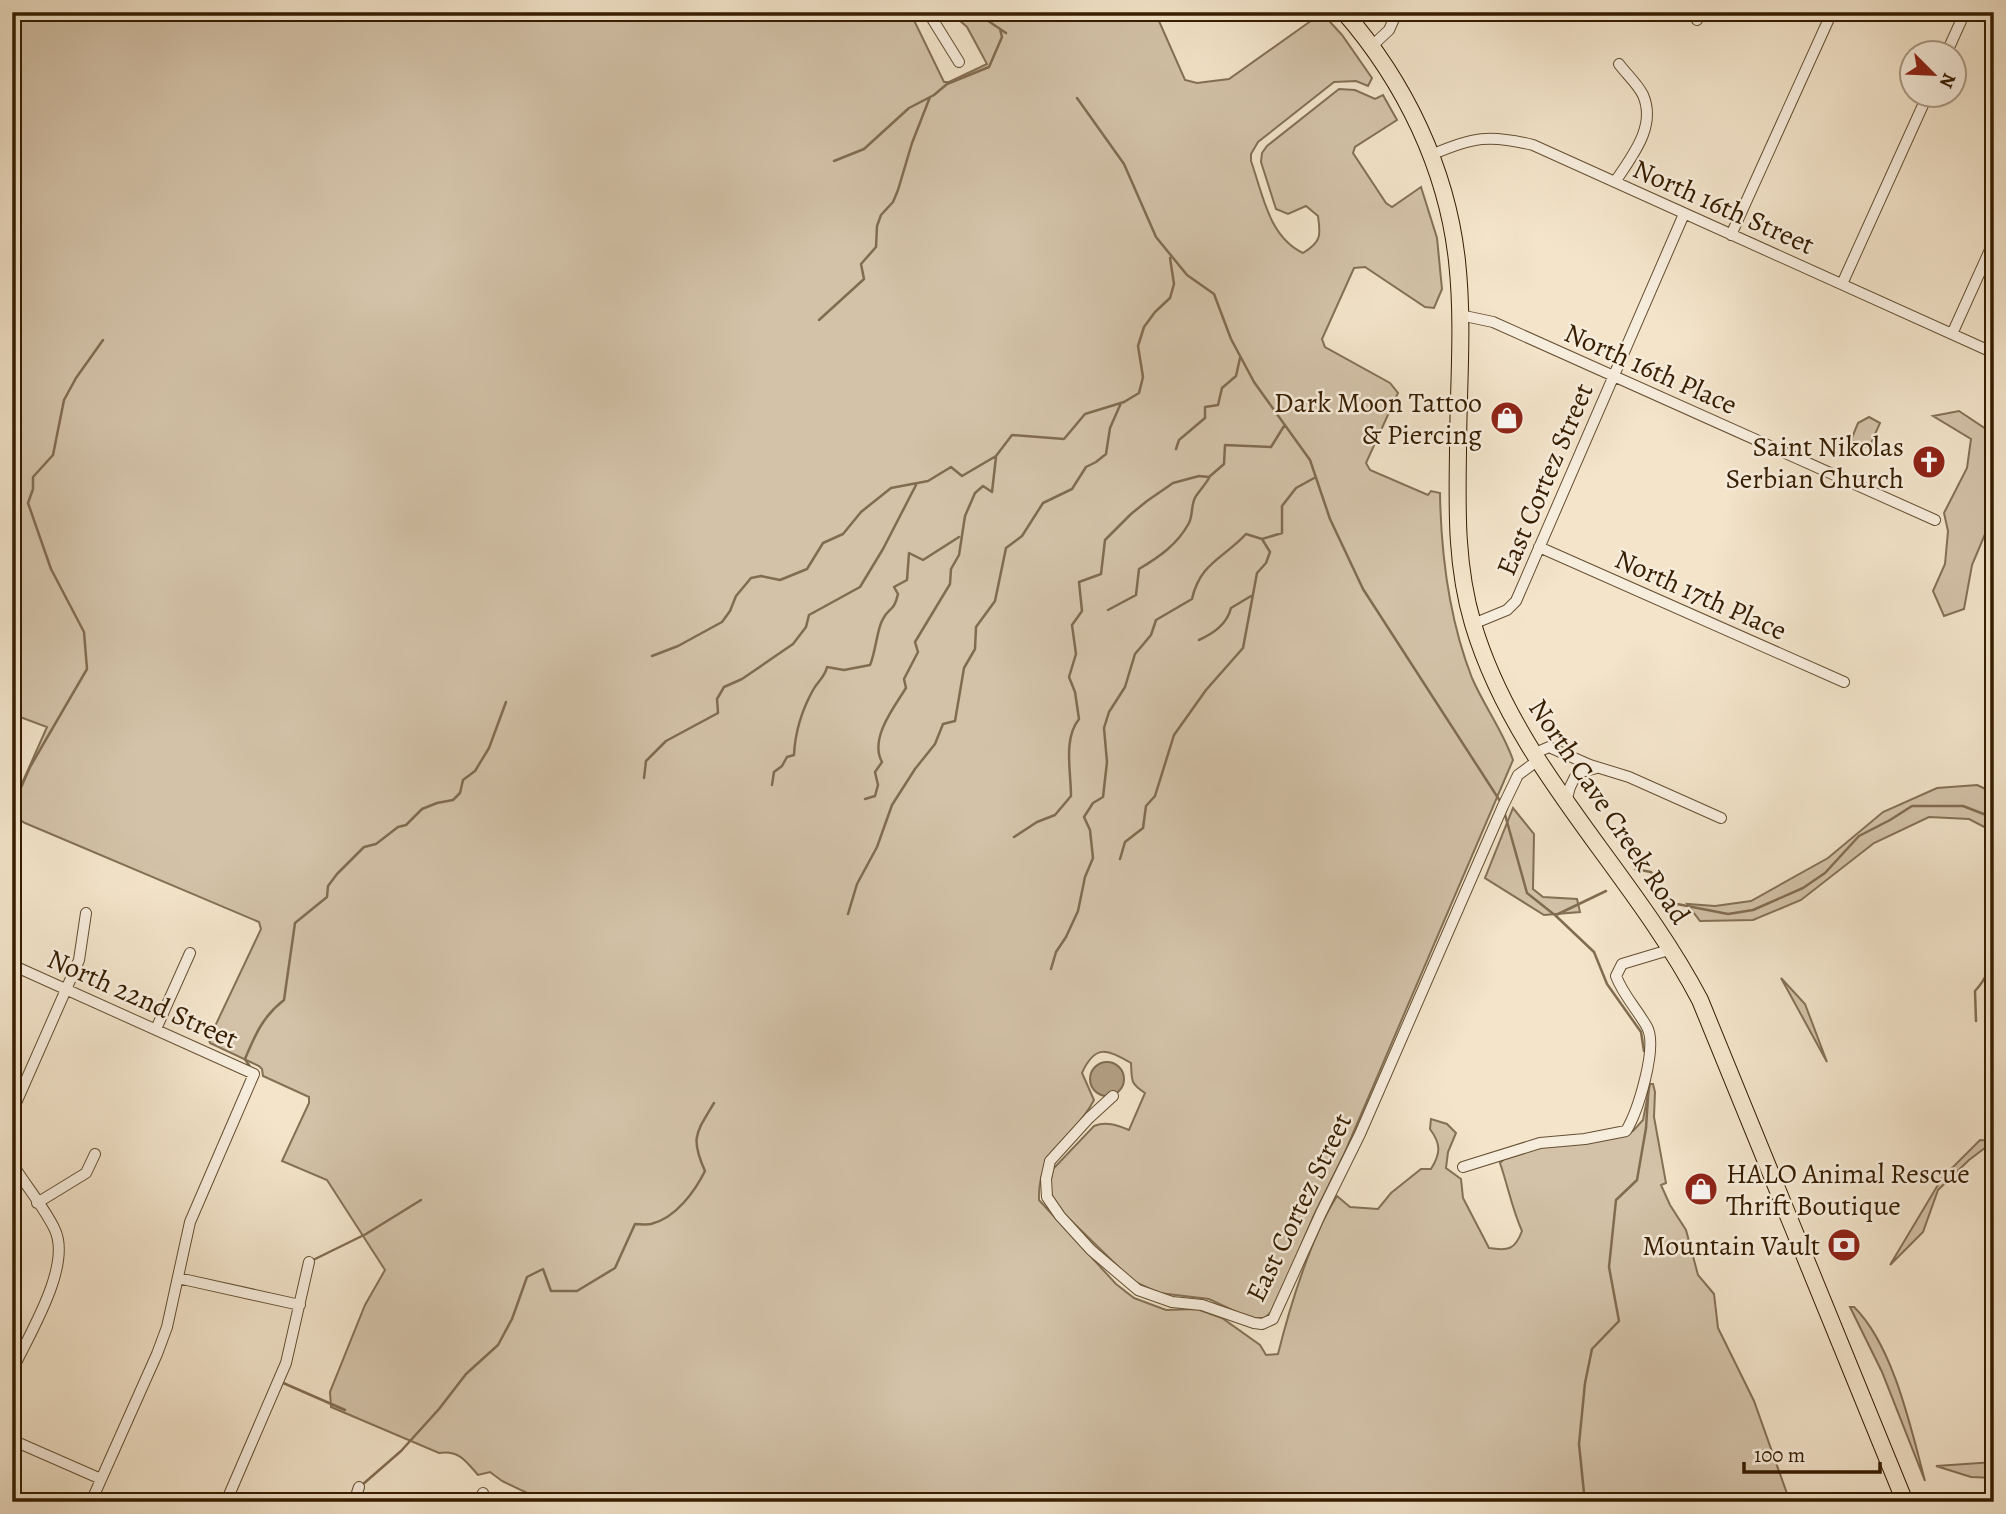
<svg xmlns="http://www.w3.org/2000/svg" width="2006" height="1514" viewBox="0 0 2006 1514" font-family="Alegreya,serif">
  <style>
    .green { fill: #d3c2a8; stroke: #847054; stroke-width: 2 }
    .water { fill: #b3a085; stroke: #816c50; stroke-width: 2 }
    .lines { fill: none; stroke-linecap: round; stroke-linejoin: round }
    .stream { stroke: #816c50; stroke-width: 2.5 }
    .street-casing { stroke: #654f32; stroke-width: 12 }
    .primary-casing { stroke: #361d00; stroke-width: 18 }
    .street { stroke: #f7eddd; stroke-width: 10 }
    .primary { stroke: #f3e4ca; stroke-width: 16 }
    .labels { text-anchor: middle; stroke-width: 5; stroke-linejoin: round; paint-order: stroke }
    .street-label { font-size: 28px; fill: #361d00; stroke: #f7eddd }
    .poi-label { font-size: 28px; fill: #361d00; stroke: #f7eddd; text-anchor: end }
  </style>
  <rect width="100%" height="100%" fill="#f3e4ca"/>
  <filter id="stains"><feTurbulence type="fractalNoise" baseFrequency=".00286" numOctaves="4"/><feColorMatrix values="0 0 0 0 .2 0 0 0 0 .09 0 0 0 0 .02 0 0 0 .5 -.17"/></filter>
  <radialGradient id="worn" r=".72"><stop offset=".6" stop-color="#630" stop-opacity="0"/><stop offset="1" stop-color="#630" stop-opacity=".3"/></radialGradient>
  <path class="green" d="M12,12H910L944,82H949L987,64L967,27L950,12H1018L1033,19L1036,12H1155L1185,80L1197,83L1229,79L1322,13L1342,35L1372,78L1368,86L1356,81L1334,82L1258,142L1251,154V161C1263,195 1269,237 1303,253C1321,242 1321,236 1318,216L1306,206L1288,214L1276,209L1261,162L1262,153L1267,146L1339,89L1355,90L1375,99L1383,95L1397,120L1355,147L1353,153L1386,203L1392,207L1421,187L1437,238L1442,289L1434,308L1425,307L1365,267L1354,268L1322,339L1325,347L1390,383L1398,393L1366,463L1370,470L1428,495L1431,491L1440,493C1441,556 1449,619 1472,678C1484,706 1503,731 1513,760L1345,1152L1314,1215L1274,1309L1265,1318H1249L1209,1299L1159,1293L1133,1281L1053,1203L1050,1185L1053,1169L1094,1126C1106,1121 1117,1125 1129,1130L1145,1093C1130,1083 1132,1081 1131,1063C1107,1049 1095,1044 1082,1073L1094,1100C1073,1141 1037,1150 1039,1200L1116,1284L1134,1298L1166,1310L1197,1309L1222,1318L1260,1345L1266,1355L1278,1354C1290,1306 1311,1237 1337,1196L1350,1207L1378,1209L1391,1193L1421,1169H1431C1441,1153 1441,1144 1430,1129L1431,1119L1447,1124L1456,1133L1448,1152L1446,1168L1461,1179L1463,1198L1489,1248C1508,1251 1515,1250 1522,1231C1512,1209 1508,1186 1500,1163L1508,1155L1554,1142L1579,1144L1621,1136L1633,1131L1643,1120L1650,1084H1653L1655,1092L1654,1117L1666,1183L1661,1185L1670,1205L1686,1230L1698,1275L1714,1294L1718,1328L1754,1401L1790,1502H546L502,1481L490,1472L478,1475C466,1461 459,1450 439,1453L331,1407L330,1392L365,1305L385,1270L327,1180L282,1161L309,1103V1097L263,1076L262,1069L259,1066L210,1043L209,1039L261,929L259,922L25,823L12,815L15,799L47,727L12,714Z
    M1959,411L1986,429L1992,437L1994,450L1989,491L1991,520L1972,565L1964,609L1944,616L1933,591L1945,564L1948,531L1944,513L1967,468L1971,439L1933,416Z
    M1869,417L1880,423L1869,448L1851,440L1858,423Z
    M1977,785L1994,793V832L1969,819L1929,817L1874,843L1801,900L1753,920L1700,921L1687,904L1715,906L1751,901L1828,858L1883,812L1937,788Z
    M1513,808L1534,834L1533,889L1543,897L1577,899L1580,912L1544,915L1485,878Z
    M1781,978L1805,1004L1827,1062Z
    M1980,1140L1994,1141L1969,1160L1938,1190L1923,1232L1890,1265L1942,1178Z
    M1850,1307H1854C1893,1345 1911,1428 1925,1481L1882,1372Z
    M1994,1462V1478L1971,1477L1936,1466Z"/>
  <path class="water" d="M1090 1079a17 17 0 1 1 34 0a17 17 0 1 1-34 0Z"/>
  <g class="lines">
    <path class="stream" d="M975,12L1006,33
      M1077,98L1124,164L1156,237L1187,275L1214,294L1231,339L1254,382L1310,460L1330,519L1363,589L1500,801
      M834,161L864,149L909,108L934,95L947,84L989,67L1002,37L1000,29
      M819,320L864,279L861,264L876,247L877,226L881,215L893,202L898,190L912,143L930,97
      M1176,449L1179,440L1205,418V407L1218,405L1222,388L1236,376L1240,358
      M1108,610L1136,595L1139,569C1159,557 1177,545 1189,523C1193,515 1191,503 1196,496C1200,490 1205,485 1209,478
      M1199,640C1214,633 1227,624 1231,608L1251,596
      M652,656L678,646L722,622L730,611L736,596L751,578L761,576L780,580L807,569L823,543L843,534L861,512L891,488L928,481L951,467L962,476L996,456L1012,435L1064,439L1085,414L1124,402L1139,393L1143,377L1138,346L1144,327L1155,312L1170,298L1174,284L1170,258
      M644,778L646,761L666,741L718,713L717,699L724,687L742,679L793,644L806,627L809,615L860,587L883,549L916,485
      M772,785L774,772L782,766L787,757L794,755C795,733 802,710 813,690C818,681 825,677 827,667L844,670L870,665C876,651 877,628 883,619C889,607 894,612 898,594L894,587L907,580L909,553L923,560L959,537
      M865,799L875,796L878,785L875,772L882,762C869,739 894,707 906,688L904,679L918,652L915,642L950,584L951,569L959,555L965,516L975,493L983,486L992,492L996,457
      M12,808L30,767L87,669L84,632L51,569L28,503L33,489V477L53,455L64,400L76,378L103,340
      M1504,811L1527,893L1556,916L1594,952L1607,984L1641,1032L1644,1051
      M1014,837L1037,822L1055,815L1071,796C1071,771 1063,739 1079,719L1075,692L1069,677L1076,654L1072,625L1082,611L1079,582L1101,574L1105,540L1131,514L1147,501L1173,483L1199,476L1209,477L1224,464L1225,445L1271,447L1284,426
      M1120,859L1125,842L1143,828L1146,806L1155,796L1174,735L1206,690L1243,648L1257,573L1266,563L1270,552L1262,539
      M1635,869L1651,872L1671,899L1677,904L1728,914L1753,910L1803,888L1825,873L1859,836L1890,820L1912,806H1963L1994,818
      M848,914L857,884L877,847L892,805L915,769L935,744L943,724L955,721L964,668L975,649L976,627L995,601L1006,548L1022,536L1043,503L1072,489L1086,467L1096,462L1106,454L1110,428L1121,403
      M1556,915L1606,891
      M1051,969L1056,952L1066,937L1078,911L1085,877L1093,858L1090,830L1084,817L1093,803L1103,797L1107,762L1104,728L1109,712L1125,687L1135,654L1151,635L1156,620L1192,599C1200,563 1224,558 1246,534L1262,539L1282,533V506L1296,488L1316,477
      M1976,1021L1975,991C1987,978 1991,966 1994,948
      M250,1067L245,1059C255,1035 263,1016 284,1000L295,923L327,897L328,886L337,874L364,847L376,844L398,827L406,825L422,809L437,803L453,800L460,793L463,780L475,771L489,748L506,702
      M311,1261L366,1234L421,1200
      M281,1382L345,1410
      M362,1485L401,1451L439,1409L466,1374L498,1345L512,1319L527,1277L543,1269L551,1291H577L615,1268L635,1224C640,1224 646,1225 651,1224C676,1218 695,1191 705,1171C690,1138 696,1133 714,1103
      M1582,1502L1584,1493L1579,1444L1585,1383L1592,1349L1619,1321L1609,1267L1616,1200L1637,1180L1646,1128L1649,1081"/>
    <defs>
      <path id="street" d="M928,12L959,62
        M1982,12L1994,17
        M1697,20L1701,12
        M1372,46L1389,30L1397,12
        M1947,52L1965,12
        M1431,155C1473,137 1489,134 1533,145L1994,353
        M1615,182C1631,157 1657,127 1643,95C1637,83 1627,75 1619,64
        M1731,235L1832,12
        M1842,284L1928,94
        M1460,315L1493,322L1935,520
        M1952,334L1994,241
        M1539,547L1844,682
        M1473,624L1507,610L1516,601L1684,214
        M1533,754L1549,747L1590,765L1629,777L1721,818
        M1566,802L1570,787L1577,773L1597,768
        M12,965L254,1074L190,1222L167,1327L157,1354L91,1502
        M156,1029L190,953
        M1113,1096L1089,1118L1050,1161L1046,1179L1047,1197L1060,1216L1091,1250L1138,1290L1172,1302L1202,1305L1254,1323L1262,1324L1273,1319L1321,1213L1360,1134L1503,806L1518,775L1537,761
        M12,1112L79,960L86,913
        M12,1161L17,1171C28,1188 47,1212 55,1230C72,1267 28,1336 12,1371
        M1463,1167L1540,1143L1585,1139L1626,1131C1638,1111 1658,1047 1647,1027C1637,1009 1623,995 1616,976L1622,964L1672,949
        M37,1203L86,1173L95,1154
        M178,1278L300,1305
        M12,1440L101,1479
        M226,1502L286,1363L309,1262
        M354,1502L359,1487
        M479,1502L483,1493"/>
      <path id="primary" d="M1344,12C1405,82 1447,169 1457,261C1464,324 1458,389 1458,452C1457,511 1456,567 1473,624C1516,768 1632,870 1700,1000L1905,1502"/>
    </defs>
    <use href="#street" class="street-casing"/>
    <use href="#primary" class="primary-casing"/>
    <use href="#street" class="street"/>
    <use href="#primary" class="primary"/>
  </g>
  <defs>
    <symbol id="shop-disc" viewBox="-11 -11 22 22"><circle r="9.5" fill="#8f2418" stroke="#f7eddd"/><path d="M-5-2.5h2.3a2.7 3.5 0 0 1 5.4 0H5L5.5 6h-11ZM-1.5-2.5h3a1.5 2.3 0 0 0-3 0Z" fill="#fff"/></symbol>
    <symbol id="church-disc" viewBox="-11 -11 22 22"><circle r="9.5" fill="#8f2418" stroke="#f7eddd"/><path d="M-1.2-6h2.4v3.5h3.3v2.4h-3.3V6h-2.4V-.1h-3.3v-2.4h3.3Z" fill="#fff"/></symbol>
    <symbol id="bank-disc" viewBox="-11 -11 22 22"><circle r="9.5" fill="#8f2418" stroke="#f7eddd"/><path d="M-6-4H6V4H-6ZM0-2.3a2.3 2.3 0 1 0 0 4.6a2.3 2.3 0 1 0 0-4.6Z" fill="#fff"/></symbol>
  </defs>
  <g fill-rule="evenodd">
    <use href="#shop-disc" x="1488" y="399" width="38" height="38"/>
    <use href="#church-disc" x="1910" y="443" width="38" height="38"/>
    <use href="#shop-disc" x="1682" y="1170" width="38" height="38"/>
    <use href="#bank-disc" x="1825" y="1226" width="38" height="38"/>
  </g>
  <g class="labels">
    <g class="street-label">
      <text transform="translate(1724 206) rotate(24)" y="10">North 16th Street</text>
      <text transform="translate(1651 368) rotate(24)" y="10">North 16th Place</text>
      <text transform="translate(1544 479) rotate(-67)" y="10">East Cortez Street</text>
      <text transform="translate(1701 594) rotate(24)" y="10">North 17th Place</text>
      <text transform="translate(1610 811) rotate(56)" y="10">North Cave Creek Road</text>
      <text transform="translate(143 998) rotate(24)" y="10">North 22nd Street</text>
      <text transform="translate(1298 1207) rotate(-64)" y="10">East Cortez Street</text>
    </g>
    <g class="poi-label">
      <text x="1482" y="412">Dark Moon Tattoo<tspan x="1482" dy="32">&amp; Piercing</tspan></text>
      <text x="1904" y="456">Saint Nikolas<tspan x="1904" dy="32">Serbian Church</tspan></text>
      <text x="1726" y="1183" text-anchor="start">HALO Animal Rescue<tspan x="1726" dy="32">Thrift Boutique</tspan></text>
      <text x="1820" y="1255">Mountain Vault</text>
    </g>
  </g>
  <rect width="2006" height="1514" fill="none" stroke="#f3e4ca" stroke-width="42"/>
  <rect x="14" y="14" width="1978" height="1486" fill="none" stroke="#361d00" stroke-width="3.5"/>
  <rect x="21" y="21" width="1964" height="1472" fill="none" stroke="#361d00" stroke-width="2"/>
  <g transform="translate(1933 74) rotate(114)"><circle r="33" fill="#f7eddd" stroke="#aa9a85" stroke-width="2"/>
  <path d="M0-5L12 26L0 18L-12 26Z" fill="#8f2418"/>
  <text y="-10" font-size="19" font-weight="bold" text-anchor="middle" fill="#361d00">N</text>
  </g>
  <path d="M1744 1462v10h136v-10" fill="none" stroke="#361d00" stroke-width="3.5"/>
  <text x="1754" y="1462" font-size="21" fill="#361d00" stroke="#f7eddd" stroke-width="5" paint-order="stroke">100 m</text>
  <rect width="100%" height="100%" filter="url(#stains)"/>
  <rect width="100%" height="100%" fill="url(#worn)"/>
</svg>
